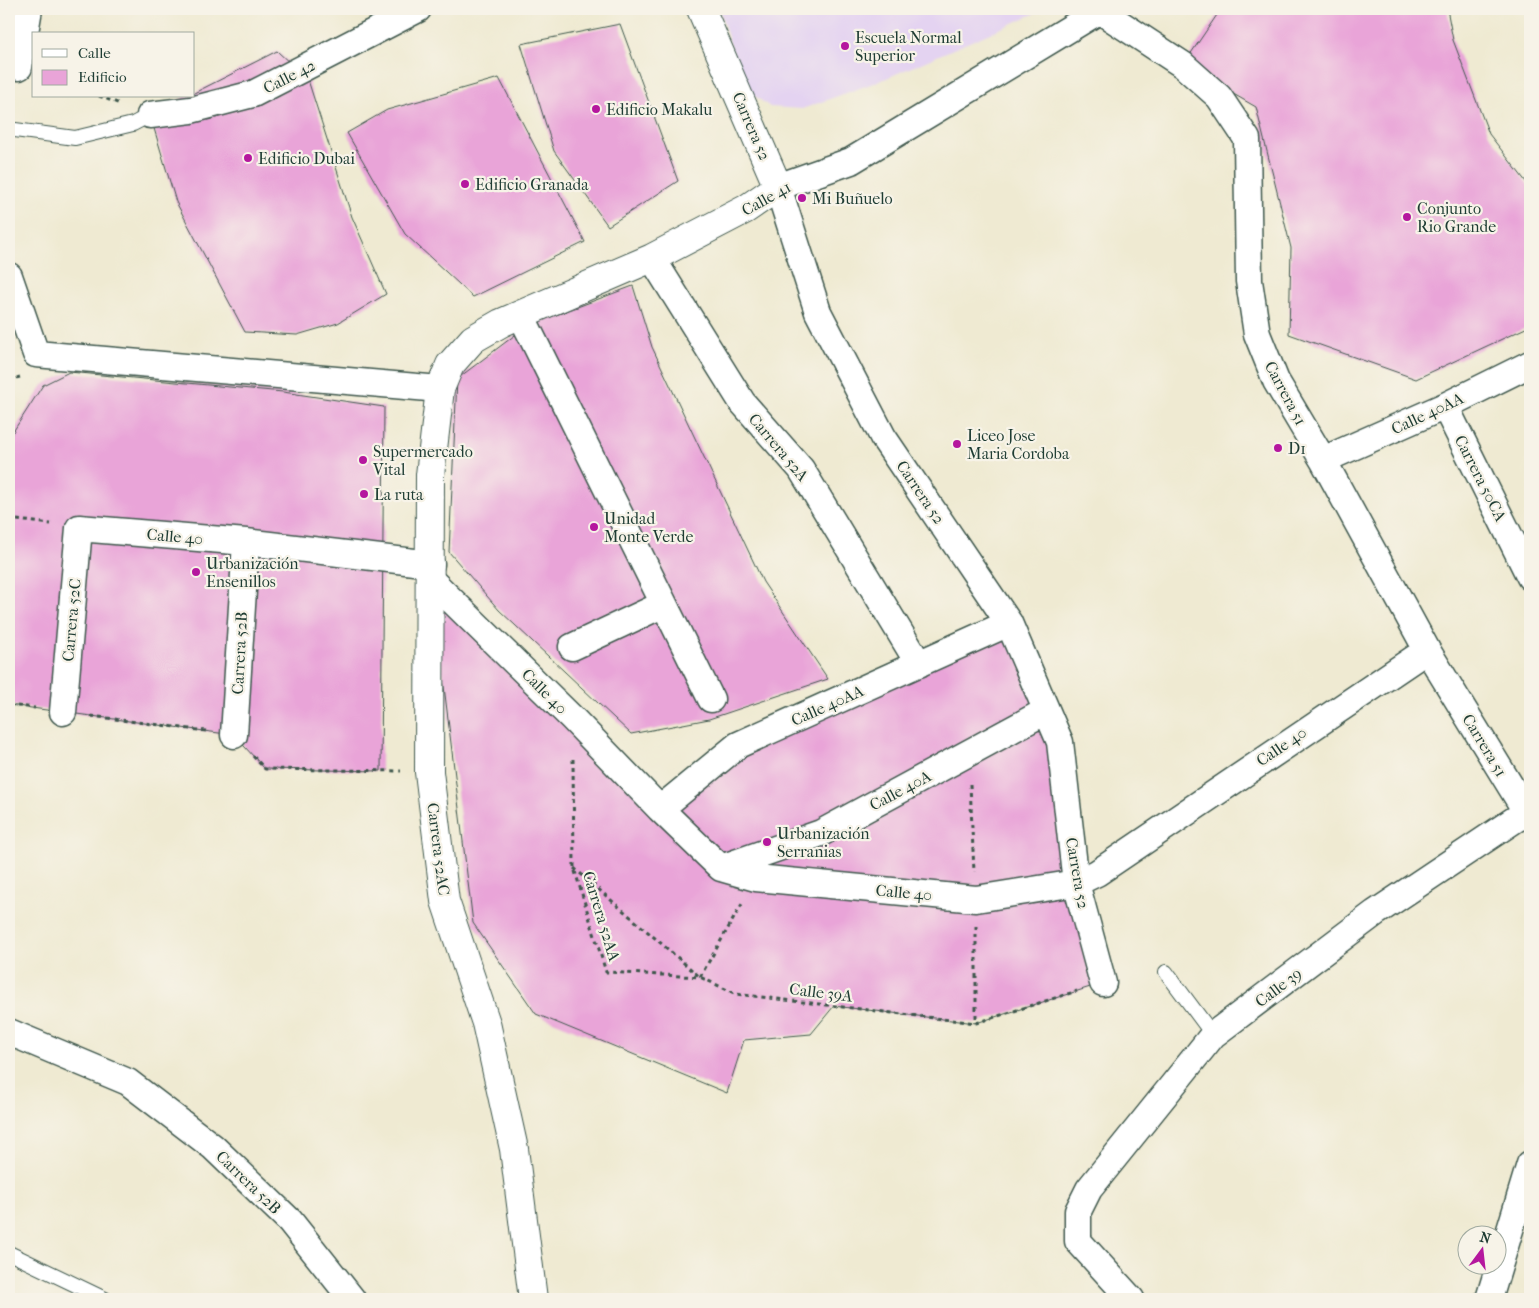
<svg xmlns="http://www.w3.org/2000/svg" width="1539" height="1308" viewBox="0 0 1539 1308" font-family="'IM FELL French Canon',serif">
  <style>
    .built { fill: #e4d3f1 }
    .building { fill: #e9a4d8 }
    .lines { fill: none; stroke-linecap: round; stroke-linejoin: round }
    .lane-casing { stroke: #3e574c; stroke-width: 16 }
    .street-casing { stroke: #3e574c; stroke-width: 29 }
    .secondary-casing { stroke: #3e574c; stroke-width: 30 }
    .path { stroke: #3e574c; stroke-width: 3; stroke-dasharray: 4 4; stroke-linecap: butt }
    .lane { stroke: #fff; stroke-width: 14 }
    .street { stroke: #fff; stroke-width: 26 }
    .secondary { stroke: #fff; stroke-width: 28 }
    .poi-dot { fill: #b5179e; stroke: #f7f3e8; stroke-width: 2 }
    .labels { text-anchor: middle; stroke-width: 4.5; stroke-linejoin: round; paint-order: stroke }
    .poi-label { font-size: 16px; fill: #1f3d34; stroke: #f7f3e8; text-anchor: start }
    .street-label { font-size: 16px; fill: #1f3d34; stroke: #f7f3e8 }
  </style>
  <rect width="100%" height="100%" fill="#f7f3e8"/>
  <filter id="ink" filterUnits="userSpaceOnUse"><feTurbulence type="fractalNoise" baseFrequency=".02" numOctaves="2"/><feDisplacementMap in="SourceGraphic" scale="10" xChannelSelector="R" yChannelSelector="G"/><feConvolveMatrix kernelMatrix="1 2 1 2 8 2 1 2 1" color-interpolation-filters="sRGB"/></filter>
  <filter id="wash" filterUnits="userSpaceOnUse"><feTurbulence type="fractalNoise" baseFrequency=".0096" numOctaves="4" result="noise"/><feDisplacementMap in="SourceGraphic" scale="20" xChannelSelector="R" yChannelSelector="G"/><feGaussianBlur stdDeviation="1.12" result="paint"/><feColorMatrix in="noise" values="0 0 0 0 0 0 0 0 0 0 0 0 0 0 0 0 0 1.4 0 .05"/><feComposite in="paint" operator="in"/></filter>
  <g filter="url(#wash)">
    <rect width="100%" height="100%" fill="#efead2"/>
    <path class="built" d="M719,9H1045L882,80L802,109L770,107L744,88Z"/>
    <g id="blocks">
      <path class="building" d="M1221,9H1447L1453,40L1489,134L1530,187V326L1416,379L1289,334L1291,248L1256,107L1183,65Z
        M620,24L678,181L608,226L554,151L521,44Z
        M277,51L308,80L352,217L386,294L338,323L297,335L245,332L176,202L150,115L187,96H194V93Z
        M499,78L585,242L473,297L405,234L347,133L387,110Z
        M633,286L652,347L763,582L828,679L709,719L631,734L499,610L449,552L457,379L527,326Z
        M69,372L283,392L384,407L381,771L265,769L234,735L9,705V438L43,385Z
        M431,580L670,801L698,779L1009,623L1048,690L1103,983L976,1023L834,1006L811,1034L744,1040L727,1093L536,1014L473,923Z"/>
    </g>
  </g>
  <g filter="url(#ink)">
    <use href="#blocks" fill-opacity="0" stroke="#3e574c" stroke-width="1"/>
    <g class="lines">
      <defs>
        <path id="lane" d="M15,130L75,138L133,124L150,115
          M1166,972L1213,1035
          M9,1253L105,1299"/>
        <path id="street" d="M1102,9L851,161L778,187L818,312L883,437L1009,623L1060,742L1076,883L1103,983
          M1099,10L1183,65L1219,97L1247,139L1249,281L1257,334L1276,381L1323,460L1427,650L1530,818
          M19,67L29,9
          M150,115L191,110L253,94L418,9
          M652,258L742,402L801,469L919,664
          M9,276L36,354L440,389
          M521,315L711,699
          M1445,406L1530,577
          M1323,460L1445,406L1530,364
          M431,580L572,718L660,809L721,868L756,878L976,899L1076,883L1097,873L1427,650
          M572,647L664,604
          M63,712L79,528L246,542L431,564
          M234,735L246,542
          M660,809L738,745L1009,623
          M721,868L821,833L1046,711
          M9,1032L128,1082L213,1147L290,1221L352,1299
          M1131,1299L1078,1241V1211L1089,1189L1213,1035L1375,913L1526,812
          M1489,1299L1530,1164"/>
        <path id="secondary" d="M533,1299L514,1149L486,1023L445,901L429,772L430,475L440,389L450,365L473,339L501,323L652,258L746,209L778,187L701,9"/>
      </defs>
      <use href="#lane" class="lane-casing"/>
      <use href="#street" class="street-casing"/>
      <use href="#secondary" class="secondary-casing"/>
      <path class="path" d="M99,96L120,104
        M9,380L20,377
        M9,519L51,524
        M9,705L35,708
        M91,716L206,731
        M253,756L265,769L401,771
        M573,759L574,868L606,972L700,977L742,904
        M970,784L974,872
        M574,868L700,977L736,994L976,1023L1077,991
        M976,926V1023"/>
      <use href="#lane" class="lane"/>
      <use href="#street" class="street"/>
      <use href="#secondary" class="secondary"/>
    </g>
  </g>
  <g class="poi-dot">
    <circle cx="845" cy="46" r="5"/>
    <circle cx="596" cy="109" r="5"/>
    <circle cx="248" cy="158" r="5"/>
    <circle cx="465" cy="184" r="5"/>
    <circle cx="802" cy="198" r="5"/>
    <circle cx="1407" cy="217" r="5"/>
    <circle cx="957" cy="444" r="5"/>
    <circle cx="1278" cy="448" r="5"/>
    <circle cx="363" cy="460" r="5"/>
    <circle cx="364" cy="494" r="5"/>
    <circle cx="594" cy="527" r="5"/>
    <circle cx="196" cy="572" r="5"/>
    <circle cx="767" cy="842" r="5"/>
  </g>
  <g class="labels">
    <g class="poi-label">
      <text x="855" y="43">Escuela Normal<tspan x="855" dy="18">Superior</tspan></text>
      <text x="606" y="115">Edificio Makalu</text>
      <text x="258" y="164">Edificio Dubai</text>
      <text x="475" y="190">Edificio Granada</text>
      <text x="812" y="204">Mi Buñuelo</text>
      <text x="1417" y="214">Conjunto<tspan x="1417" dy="18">Rio Grande</tspan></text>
      <text x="967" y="441">Liceo Jose<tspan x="967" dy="18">Maria Cordoba</tspan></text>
      <text x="1288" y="454">D1</text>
      <text x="373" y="457">Supermercado<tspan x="373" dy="18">Vital</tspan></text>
      <text x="374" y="500">La ruta</text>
      <text x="604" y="524">Unidad<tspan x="604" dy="18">Monte Verde</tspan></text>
      <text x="206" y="569">Urbanización<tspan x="206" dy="18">Ensenillos</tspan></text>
      <text x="777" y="839">Urbanización<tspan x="777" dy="18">Serranias</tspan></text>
    </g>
    <g class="street-label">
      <text transform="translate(289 76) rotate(-27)" y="6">Calle 42</text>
      <text transform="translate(752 126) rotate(67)" y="6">Carrera 52</text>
      <text transform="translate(766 198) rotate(-29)" y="6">Calle 41</text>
      <text transform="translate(1286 393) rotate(62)" y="6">Carrera 51</text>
      <text transform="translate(1427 413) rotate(-25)" y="6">Calle 40AA</text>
      <text transform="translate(779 447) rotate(50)" y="6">Carrera 52A</text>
      <text transform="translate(1481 478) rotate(63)" y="6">Carrera 50CA</text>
      <text transform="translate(921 492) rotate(56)" y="6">Carrera 52</text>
      <text transform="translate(175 536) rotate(5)" y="6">Calle 40</text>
      <text transform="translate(71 620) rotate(-85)" y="6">Carrera 52C</text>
      <text transform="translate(239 653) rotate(-87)" y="6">Carrera 52B</text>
      <text transform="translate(545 691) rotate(45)" y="6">Calle 40</text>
      <text transform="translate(827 705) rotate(-24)" y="6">Calle 40AA</text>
      <text transform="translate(1485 745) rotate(59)" y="6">Carrera 51</text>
      <text transform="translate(1281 746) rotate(-34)" y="6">Calle 40</text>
      <text transform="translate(900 790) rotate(-28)" y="6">Calle 40A</text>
      <text transform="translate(439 849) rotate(83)" y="6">Carrera 52AC</text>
      <text transform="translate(1078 873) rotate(80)" y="6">Carrera 52</text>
      <text transform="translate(904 892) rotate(5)" y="6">Calle 40</text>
      <text transform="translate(602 916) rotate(73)" y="6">Carrera 52AA</text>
      <text transform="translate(1278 987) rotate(-37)" y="6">Calle 39</text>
      <text transform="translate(821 992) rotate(7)" y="6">Calle 39A</text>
      <text transform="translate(249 1182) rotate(44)" y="6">Carrera 52B</text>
    </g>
  </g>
  <rect width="1539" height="1308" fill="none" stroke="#f7f3e8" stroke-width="30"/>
  <rect x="32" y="32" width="162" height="65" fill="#f7f3e8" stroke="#a1aaa0"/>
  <rect x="42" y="49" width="25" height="8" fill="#ffffff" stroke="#a1aaa0"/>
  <text x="78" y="58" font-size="15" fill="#1f3d34">Calle</text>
  <rect x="42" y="70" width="25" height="15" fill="#e9a4d8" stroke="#a1aaa0"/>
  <text x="78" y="82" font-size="15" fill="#1f3d34">Edificio</text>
  <g transform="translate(1482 1250) rotate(15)"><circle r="24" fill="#f7f3e8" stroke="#a1aaa0"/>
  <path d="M0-4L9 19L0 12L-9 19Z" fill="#b5179e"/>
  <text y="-8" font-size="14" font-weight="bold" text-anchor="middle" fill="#1f3d34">N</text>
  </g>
</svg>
